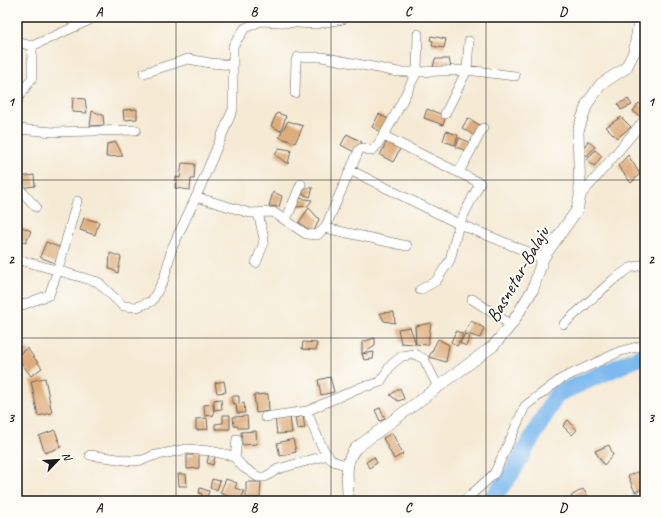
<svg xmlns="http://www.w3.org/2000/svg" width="662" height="518" viewBox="0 0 662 518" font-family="Caveat,sans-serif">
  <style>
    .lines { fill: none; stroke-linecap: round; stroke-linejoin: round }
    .river { stroke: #7cb9ef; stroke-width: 17 }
    .building { fill: #dfad7c }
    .minor-casing { stroke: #68645c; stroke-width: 10 }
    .tertiary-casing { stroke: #68645c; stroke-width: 12 }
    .minor { stroke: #fff; stroke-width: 9 }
    .tertiary { stroke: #fff; stroke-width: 11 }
    .grid { fill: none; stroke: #1c1c1c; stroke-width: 1; stroke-opacity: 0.55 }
    .labels { text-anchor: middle; stroke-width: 4; stroke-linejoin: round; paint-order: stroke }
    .street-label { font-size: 19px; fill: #1c1c1c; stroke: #fdfcf7 }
    .neatline { fill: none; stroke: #1c1c1c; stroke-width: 1.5 }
    .grid-label { font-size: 13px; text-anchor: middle; font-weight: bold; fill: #1c1c1c }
  </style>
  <rect width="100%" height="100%" fill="#fdfcf7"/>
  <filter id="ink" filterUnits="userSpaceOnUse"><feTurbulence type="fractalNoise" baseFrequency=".025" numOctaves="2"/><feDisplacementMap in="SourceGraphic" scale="8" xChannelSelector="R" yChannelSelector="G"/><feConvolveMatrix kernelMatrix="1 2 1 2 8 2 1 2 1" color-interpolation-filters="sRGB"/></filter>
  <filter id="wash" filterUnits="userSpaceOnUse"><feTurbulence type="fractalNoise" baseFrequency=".012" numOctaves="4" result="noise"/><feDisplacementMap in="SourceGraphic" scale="16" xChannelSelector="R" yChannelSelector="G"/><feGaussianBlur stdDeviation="0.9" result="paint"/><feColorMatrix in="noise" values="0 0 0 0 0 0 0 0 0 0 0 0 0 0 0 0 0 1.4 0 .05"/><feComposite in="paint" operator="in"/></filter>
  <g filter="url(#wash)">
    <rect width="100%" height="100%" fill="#f5ead4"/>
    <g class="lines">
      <path class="river" d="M490,501L511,474L557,394L645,355"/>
    </g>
    <g id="blocks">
      <path class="building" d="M431,36L446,39L444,48L432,46L433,41L430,40Z
        M435,59H449L451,67L433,68Z
        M73,98L85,99L87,113L72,112Z
        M628,99L632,105L621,110L618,104Z
        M639,103L645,108V112L641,117L633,111Z
        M137,109V119L124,120L123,110Z
        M427,109L446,116L443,125L424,118Z
        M92,111L103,115L104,125L90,126Z
        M277,113L286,116L281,131L271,126Z
        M379,114L390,120L383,133L372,127Z
        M621,117L631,127L617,138L606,127Z
        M468,118L481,126L475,136L462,128Z
        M288,121L303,126L295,143L279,137Z
        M446,131L458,135L455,145L443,141Z
        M347,134L362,142L356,153L341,145Z
        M459,138L472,143L469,152L456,147Z
        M388,139L401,147L393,162L380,155Z
        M588,141L595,147L587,156L582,150Z
        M116,142L123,156L106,157L107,144Z
        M279,148L291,150L288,164L275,155Z
        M595,150L602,156L594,166L587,160Z
        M628,155L640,174L631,183L618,166Z
        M182,163L195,164L194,179H191L190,190L175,188L176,177L180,178Z
        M34,175L35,186L20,188L19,177Z
        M304,188H313L310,197L302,194Z
        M273,192L282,196L279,207L269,206Z
        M298,198L312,200L308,206L296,207Z
        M309,208L319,219L313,234L299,222Z
        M84,218L99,222L95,235L80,230Z
        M17,225L31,231L26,243L17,239Z
        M46,242L61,248L55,263L40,257Z
        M110,253L121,257L118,273L109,268Z
        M394,312L395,323L384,321L380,313Z
        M471,321L484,328L480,338L464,333Z
        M431,323L428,345L401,343L398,329L410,327L416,344L415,326Z
        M456,331L463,334L457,346L451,342Z
        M465,334L470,337L466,346L460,343Z
        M375,338V346L362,354L374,352L373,359L364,360L362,354V342Z
        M438,339L449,345L446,362L429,357Z
        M303,342L317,343L316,350L302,349Z
        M27,348L42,368L31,376L17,357V356Z
        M330,377L334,392L321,395L318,380Z
        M45,378L52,413L38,416L31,381Z
        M224,381L226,392L217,393L215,383Z
        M400,388L404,399L398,401L390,395Z
        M268,394L269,411L256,413L254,395Z
        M232,396H239V404L244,403L245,413H237L236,404L232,403Z
        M221,399L222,409L214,410V400Z
        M213,404L214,415L205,416L204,405Z
        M380,408L385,419L380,421L375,410Z
        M223,415H230V429H215V424L223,423Z
        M247,416L248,428H238V426H234L233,417Z
        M290,416L292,433L277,434L275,417Z
        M303,416L305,428L297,429L295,418Z
        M207,418L208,429L196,430V419Z
        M568,420L577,430L572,435L563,426Z
        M55,430L61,447L45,453L39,436Z
        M256,431L257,444L242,445L241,432Z
        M392,433L403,454L394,459L383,438Z
        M293,439L296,452L280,456L277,443Z
        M609,445L613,455L604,465L595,451Z
        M193,451H199V468L187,469V455H193Z
        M209,454L215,456L213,465L207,463Z
        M374,457L377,463L369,468L366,462Z
        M642,470L645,478V487L635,492L628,476Z
        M178,474H186L187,486H179Z
        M212,479L220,481L217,490L210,488Z
        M226,479L237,483L235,488L244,491L241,501L220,493Z
        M246,482H261L260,498H246Z
        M200,488L209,491L206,501L200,499L202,494L199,493Z
        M583,489L591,501H575L571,496Z"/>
    </g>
  </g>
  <g filter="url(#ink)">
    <use href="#blocks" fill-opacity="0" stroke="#68645c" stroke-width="1"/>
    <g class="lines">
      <defs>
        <path id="minor" d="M261,21L315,24L343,19L347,17
          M17,42L32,46
          M144,73L188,59L210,63L233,65
          M295,93L296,60L298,57H322L398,72H417L418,34
          M17,103L18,98L32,78V46L90,20L92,17
          M445,114L467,70L469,41
          M17,129L54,132L136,130
          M384,136L480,183L459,224L450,260L436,281L420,290
          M350,170L459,224L543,258
          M459,172L483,128
          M17,186L36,207
          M580,196L599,174L645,119
          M196,197L250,213L273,212L306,234L317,235L325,228L359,150C363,146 366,149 371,151C382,146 409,86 417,72L467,70L515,76
          M286,220L301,184
          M325,228L407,246
          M17,259L98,282L123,306L137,307L152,301L164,279L172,248L196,197L233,109V46L245,28L261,21L269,17
          M256,263L263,245L264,238L258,213
          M472,299L511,325
          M17,307L49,295L58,270L77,201
          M564,324L613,280L630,268L645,264
          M307,411C312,423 322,453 332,460C336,463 343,464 347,465
          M265,417L307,411L361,387L372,385L380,382L391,365L402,356L415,354L424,359L438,387
          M90,455L132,461L143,460L152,456L187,449L210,451L229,455L235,458L243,467L258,477H265L278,469L328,455
          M235,458L237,439
          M464,501L494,474L510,440L525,406L561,379L621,351L645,345"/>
        <path id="tertiary" d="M348,501C349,481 342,464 356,448L493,346L511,325L533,289L543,258L577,210L580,196L578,131L587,104L601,84L626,68L634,52L640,17
          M634,501L645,495"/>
      </defs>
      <use href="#minor" class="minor-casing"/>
      <use href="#tertiary" class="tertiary-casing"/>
      <use href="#minor" class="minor"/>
      <use href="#tertiary" class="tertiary"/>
    </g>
  </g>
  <path class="grid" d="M176,17V501M331,17V501M486,17V501M17,180H645M17,338H645"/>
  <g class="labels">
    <g class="street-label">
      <text transform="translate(517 274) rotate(-60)" y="7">Basnetar-Balaju</text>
    </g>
  </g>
  <rect width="662" height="518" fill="none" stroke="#fdfcf7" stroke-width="44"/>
  <g transform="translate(58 460) rotate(65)" stroke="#fdfcf7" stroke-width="3" paint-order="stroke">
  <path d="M0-3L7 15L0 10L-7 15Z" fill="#1c1c1c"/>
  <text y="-6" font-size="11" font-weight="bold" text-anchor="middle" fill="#1c1c1c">N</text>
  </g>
  <rect x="22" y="22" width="618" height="474" class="neatline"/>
  <g class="grid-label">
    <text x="99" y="16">A</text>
    <text x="254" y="16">B</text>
    <text x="408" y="16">C</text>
    <text x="563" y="16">D</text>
    <text x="11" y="106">1</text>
    <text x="651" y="106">1</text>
    <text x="11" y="264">2</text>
    <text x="651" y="264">2</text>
    <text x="11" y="422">3</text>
    <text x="651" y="422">3</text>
    <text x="99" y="512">A</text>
    <text x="254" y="512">B</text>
    <text x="408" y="512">C</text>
    <text x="563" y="512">D</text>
  </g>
</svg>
